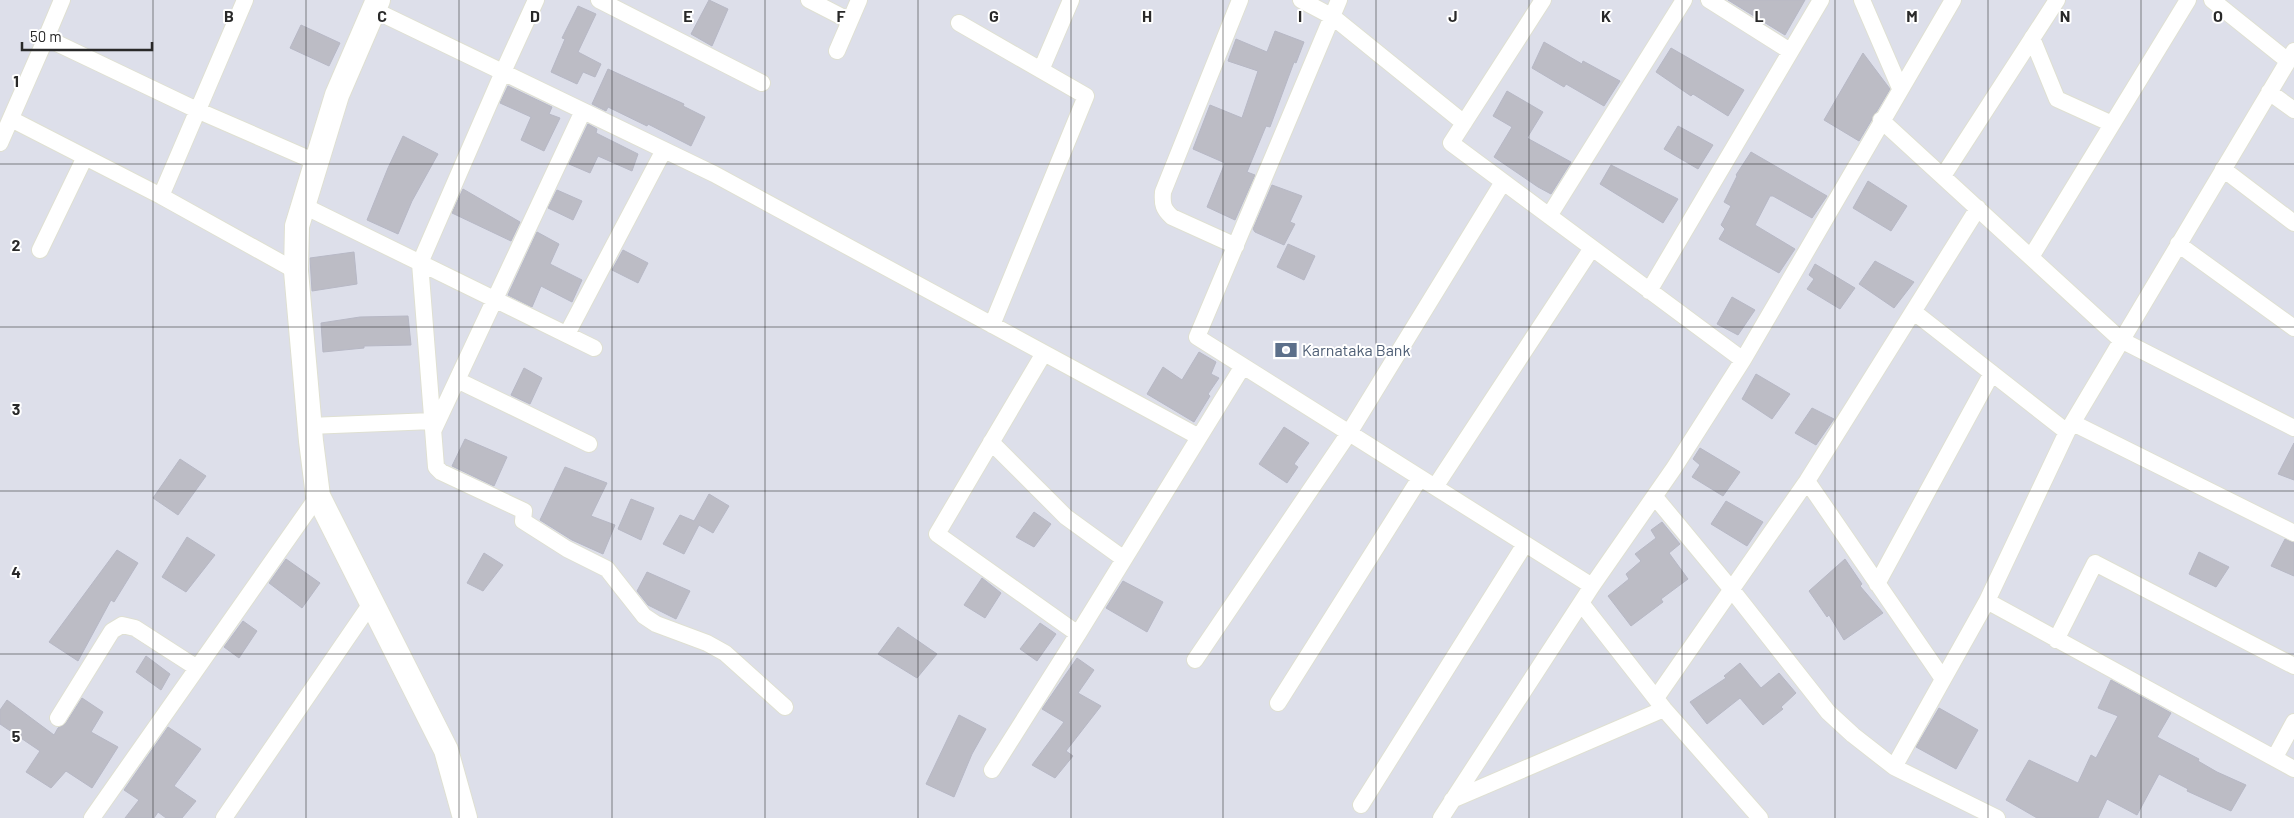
<svg xmlns="http://www.w3.org/2000/svg" width="2294" height="818" viewBox="0 0 2294 818" font-family="Barlow,sans-serif">
  <style>
    .building { fill: #bcbcc5; stroke: #b7b8c5 }
    .lines { fill: none; stroke-linecap: round; stroke-linejoin: round }
    .street-casing { stroke: #dfe0d2; stroke-width: 18 }
    .secondary-casing { stroke: #dfe0d2; stroke-width: 26 }
    .street { stroke: #fff; stroke-width: 16 }
    .secondary { stroke: #fff; stroke-width: 24 }
    .grid { fill: none; stroke: #292929; stroke-width: 1; stroke-opacity: 0.55 }
    .labels { text-anchor: middle; stroke-width: 4; stroke-linejoin: round; paint-order: stroke }
    .service-label { font-size: 16px; fill: #4e5e75; stroke: #fff; text-anchor: start }
    .grid-label { font-size: 16px; text-anchor: middle; font-weight: bold; fill: #292929; stroke: #fff; stroke-width: 4; stroke-linejoin: round; paint-order: stroke }
  </style>
  <rect width="100%" height="100%" fill="#dddfea"/>
  <path class="building" d="M709,0L728,9L712,46L691,34Z
    M1728,0H1805L1785,35Z
    M578,6L596,14L578,52L601,64L595,77L583,72L577,84L551,72L565,39L562,38Z
    M301,25L340,43L329,66L290,48Z
    M1275,31L1304,42L1296,63L1294,62L1270,127L1266,126L1247,172L1255,175L1235,220L1207,207L1225,163L1193,149L1210,105L1242,118L1258,71L1228,61L1236,39L1267,52Z
    M1544,42L1582,64L1583,61L1620,81L1604,106L1566,84L1564,87L1532,68Z
    M1671,48L1744,90L1728,116L1693,94L1691,96L1656,72Z
    M1863,53L1890,89L1859,141L1824,120Z
    M608,69L684,104L683,106L705,117L691,146L648,124L647,126L608,107L606,111L592,104Z
    M508,86L552,107L549,114L560,118L544,151L521,140L531,117L500,103Z
    M1507,91L1543,112L1527,138L1571,162L1551,194L1538,187L1494,157L1512,127L1493,116Z
    M588,124L597,129L596,133L638,154L632,171L598,156L590,173L569,164Z
    M1678,126L1713,145L1698,169L1664,149Z
    M403,136L438,154L412,201L398,234L367,220L388,168Z
    M1751,152L1827,196L1812,218L1773,196H1770L1755,225L1795,249L1779,273L1719,239L1725,229L1721,225L1731,206L1724,202L1737,176L1736,175Z
    M1611,165L1678,199L1663,223L1600,184Z
    M1868,181L1907,206L1891,231L1853,208Z
    M1272,185L1302,196L1290,222L1295,224L1284,245L1255,232L1253,229Z
    M463,189L520,222L511,241L452,213Z
    M557,190L582,201L573,220L548,208Z
    M537,232L559,244L550,264L582,280L572,302L541,286L532,307L508,295Z
    M1288,244L1315,256L1304,280L1277,267Z
    M623,250L648,263L638,283L612,270Z
    M354,252L357,284L312,291L310,258Z
    M1875,261L1914,282L1894,308L1859,284Z
    M1815,264L1855,288L1840,309L1807,289L1814,279L1809,275Z
    M1732,297L1755,310L1738,335L1717,324Z
    M408,316L411,345L364,346V348L323,352L321,323L360,317Z
    M1199,352L1216,362L1211,374L1219,378L1208,394L1210,396L1194,422L1147,394L1163,367L1182,380Z
    M524,368L542,378L530,404L511,395Z
    M1756,374L1790,394L1772,419L1742,399Z
    M1812,408L1834,419L1816,445L1795,433Z
    M1284,427L1309,443L1294,464L1298,467L1287,483L1259,464Z
    M465,439L507,457L494,486L452,466Z
    M2294,443V480L2278,474Z
    M1700,448L1740,472L1723,496L1692,477L1700,465L1693,459Z
    M180,459L206,476L178,515L153,498Z
    M565,467L607,483L591,516L615,525L603,554L572,540L540,520Z
    M709,494L729,506L713,533L699,525L684,554L663,544L680,515L694,521Z
    M631,499L654,508L641,540L618,529Z
    M1726,501L1763,522L1747,546L1711,524Z
    M1034,512L1051,524L1034,547L1016,537Z
    M1662,522L1680,544L1669,553L1688,579L1661,599L1663,602L1631,626L1608,596L1629,579L1626,574L1641,561L1635,554L1656,538L1651,530Z
    M187,537L215,555L186,592L162,577Z
    M2285,539L2294,543V576L2271,566Z
    M117,550L138,563L114,602L111,600L78,661L49,642Z
    M2199,552L2229,567L2216,587L2189,574Z
    M484,553L503,565L483,591L467,583Z
    M286,559L320,583L302,608L269,583Z
    M1845,559L1862,584L1860,586L1883,613L1844,640L1829,615L1827,617L1809,591Z
    M647,572L690,591L676,619L648,605L637,591Z
    M982,578L1001,593L985,618L964,605Z
    M1123,581L1163,602L1147,632L1106,608Z
    M243,621L257,631L239,658L224,647Z
    M1040,623L1056,634L1037,661L1020,649Z
    M898,627L937,654L917,678L878,654Z
    M146,656L170,674L161,690L136,672Z
    M1077,658L1094,670L1078,693L1101,706L1066,751L1073,756L1055,778L1032,765L1064,722L1042,709Z
    M1740,663L1761,688L1779,673L1796,693L1781,707L1783,709L1763,725L1740,698L1707,724L1690,702L1726,678L1724,676Z
    M2111,680L2171,713L2157,737L2199,759L2198,761L2217,772L2246,785L2231,811L2187,791L2188,789L2159,774L2137,815L2107,799L2098,818H2037L2006,800L2029,760L2078,783L2091,755L2096,758L2118,716L2098,708Z
    M82,698L103,712L91,732L118,747L92,788L66,771L51,788L26,772L40,751L0,724V710L7,700L54,735L58,728L66,723Z
    M1939,708L1978,730L1956,769L1916,747Z
    M959,715L986,729L972,754L954,797L926,784Z
    M168,727L201,749L174,786L196,801L182,818H166L158,812L154,818H125L139,800L124,790Z"/>
  <g class="lines">
    <defs>
      <path id="street" d="M62,0L46,38L199,111L316,162
        M245,0L161,196L296,271
        M536,0L503,72L420,263L436,467L441,472L524,511L523,521L567,549L607,569L644,616L656,624L707,643L725,653L785,707
        M599,0L762,83
        M809,0L850,21
        M1301,0L1333,17L1464,123
        M1339,0L1197,337L1592,586
        M1543,0L1451,143L1743,360
        M1709,0L1790,51
        M1862,0L1900,88
        M2212,0L2288,61
        M374,10L714,174L1044,353L937,534L1078,634L1243,366
        M959,23L1086,96L992,325
        M2032,38L2057,99L2112,124
        M837,51L859,0
        M2294,51L2067,432L1987,601L2294,769
        M1041,70L1071,0
        M2269,92L2294,110
        M11,119L161,196
        M1881,120L2121,340L2294,428
        M0,143L46,38
        M2223,169L2294,223
        M1943,176L2057,0
        M302,205L594,348
        M1549,216L1684,0
        M2178,244L2294,328
        M1236,246L1172,217C1163,209 1162,204 1163,192L1240,0
        M40,250L85,157
        M2031,257L2188,0
        M1649,291L1821,0
        M1914,312L2067,432
        M567,334L664,150
        M1044,353L1199,437
        M457,380L589,444
        M2073,423L2294,533
        M309,426L433,421
        M434,429L583,111
        M991,442L1066,517L1124,559
        M1807,481L1943,679
        M1435,487L1592,248
        M1655,497L1732,590L1828,712L1853,735L1894,767L1997,818
        M1877,584L1992,373
        M1581,603L1664,709L1760,818
        M2056,640L2095,563L2294,666
        M1195,660L1349,433L1503,182
        M1656,698L1807,481L1978,208
        M1278,703L1420,478
        M58,718L112,631L122,625L135,628L197,668
        M2275,757L2294,722
        M1894,767L1987,601
        M992,770L1078,634
        M1452,800L1664,709
        M1361,805L1525,544
        M92,818L318,496
        M224,818L372,602
        M1441,818L1592,586L1674,468L1743,360L1953,0"/>
      <path id="secondary" d="M378,0L337,95L297,226L296,271L311,441L318,496L446,750L465,818"/>
    </defs>
    <use href="#street" class="street-casing"/>
    <use href="#secondary" class="secondary-casing"/>
    <use href="#street" class="street"/>
    <use href="#secondary" class="secondary"/>
  </g>
  <path class="grid" d="M153,0V818M306,0V818M459,0V818M612,0V818M765,0V818M918,0V818M1071,0V818M1223,0V818M1376,0V818M1529,0V818M1682,0V818M1835,0V818M1988,0V818M2141,0V818M0,164H2294M0,327H2294M0,491H2294M0,654H2294"/>
  <defs>
    <symbol id="bank-bare" viewBox="-9 -9 18 18"><path d="M-6-4H6V4H-6ZM0-2.3a2.3 2.3 0 1 0 0 4.6a2.3 2.3 0 1 0 0-4.6Z" fill="#5c6f8a" stroke="#fff" stroke-width="2.5" paint-order="stroke"/></symbol>
  </defs>
  <g fill-rule="evenodd">
    <use href="#bank-bare" x="1270" y="334" width="32" height="32"/>
  </g>
  <g class="labels">
    <g class="service-label">
      <text x="1302" y="356">Karnataka Bank</text>
    </g>
  </g>
  <g class="grid-label">
    <text x="229" y="22">B</text>
    <text x="382" y="22">C</text>
    <text x="535" y="22">D</text>
    <text x="688" y="22">E</text>
    <text x="841" y="22">F</text>
    <text x="994" y="22">G</text>
    <text x="1147" y="22">H</text>
    <text x="1300" y="22">I</text>
    <text x="1453" y="22">J</text>
    <text x="1606" y="22">K</text>
    <text x="1759" y="22">L</text>
    <text x="1912" y="22">M</text>
    <text x="2065" y="22">N</text>
    <text x="2218" y="22">O</text>
    <text x="16" y="87">1</text>
    <text x="16" y="251">2</text>
    <text x="16" y="415">3</text>
    <text x="16" y="578">4</text>
    <text x="16" y="742">5</text>
  </g>
  <path d="M22 42v8h130v-8" fill="none" stroke="#292929" stroke-width="2.5"/>
  <text x="30" y="42" font-size="15" fill="#292929" stroke="#ffffff" stroke-width="4" paint-order="stroke">50 m</text>
</svg>
